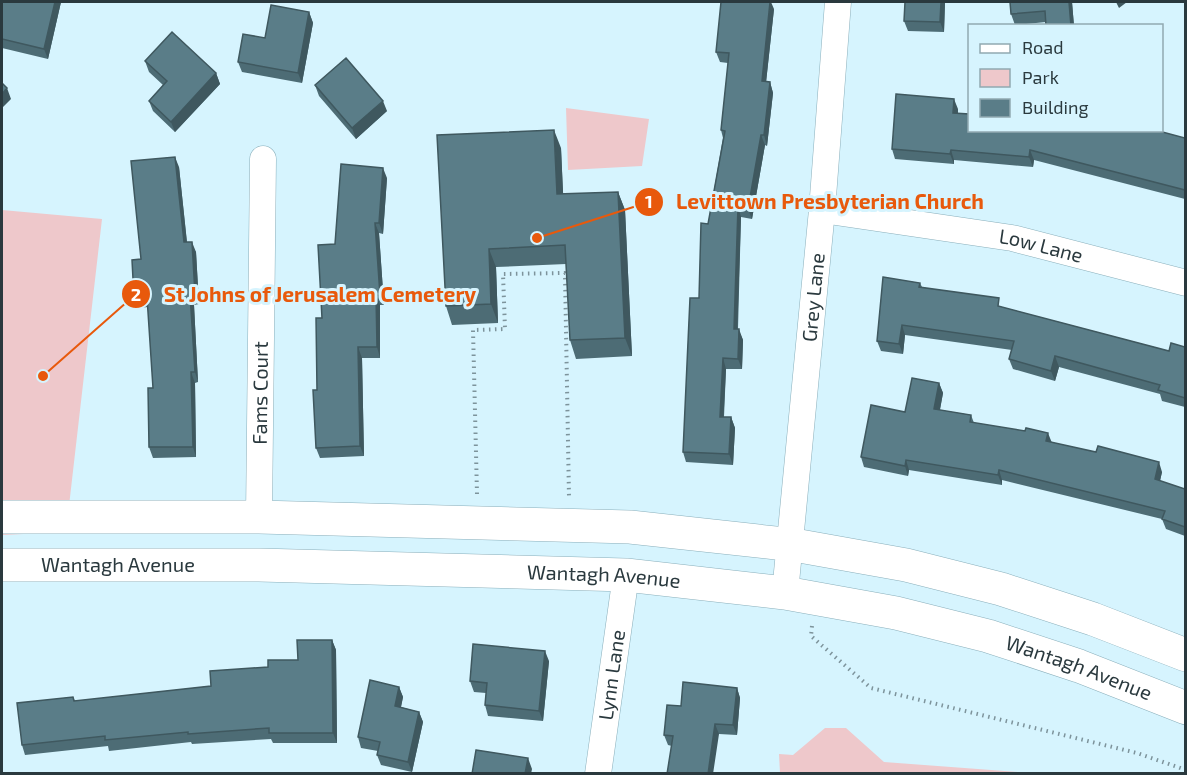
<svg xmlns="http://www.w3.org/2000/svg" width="1187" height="775" viewBox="0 0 1187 775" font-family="'Exo 2',sans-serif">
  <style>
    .green { fill: #eec8cb }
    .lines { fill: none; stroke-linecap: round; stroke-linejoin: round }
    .street-casing { stroke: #8aafbb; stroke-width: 27 }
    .secondary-casing { stroke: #8aafbb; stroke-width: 34 }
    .path { stroke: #7d939b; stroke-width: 4; stroke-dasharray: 1.5 4.5; stroke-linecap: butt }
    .street { stroke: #fff; stroke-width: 26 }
    .secondary { stroke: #fff; stroke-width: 33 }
    .wall { fill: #4d6c75 }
    .shaded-wall { fill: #3f585f }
    .building { fill: #5a7d88; stroke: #3f585f; stroke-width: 1.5 }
    .labels { text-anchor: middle; stroke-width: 6; stroke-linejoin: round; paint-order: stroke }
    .street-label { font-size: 20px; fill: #2a393e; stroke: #d6f4fe }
    .leader { fill: none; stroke: #e8590c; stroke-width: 2 }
    .callout-dot { fill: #e8590c; stroke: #d6f4fe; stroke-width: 2 }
    .mark-label { font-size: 18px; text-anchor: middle; font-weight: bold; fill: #fff }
    .callout-label { font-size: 21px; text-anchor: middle; font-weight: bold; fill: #e8590c; stroke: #d6f4fe; stroke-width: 6; stroke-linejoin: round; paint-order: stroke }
  </style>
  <rect width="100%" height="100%" fill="#d6f4fe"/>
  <path class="green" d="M566,108L649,119L642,166L568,170Z
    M2,210L102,219L66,532L2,535Z
    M825,728H846L884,762L1031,773H780L779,754L793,755Z"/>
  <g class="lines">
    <defs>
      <g id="street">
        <path id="s1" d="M822,210L1012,238L1186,283"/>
        <path id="s2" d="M259,517L263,159"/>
        <path id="s3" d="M785,593L822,210L838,2"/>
        <path id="s4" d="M598,774L626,575"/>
      </g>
      <g id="secondary">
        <path d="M2,517H259L630,527L794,545L906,565L1001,589L1093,619L1186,655"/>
        <path id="s5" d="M2,565H259L626,575L785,593L896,613L988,636L1079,666L1186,708"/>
      </g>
    </defs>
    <use href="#street" class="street-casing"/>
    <use href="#secondary" class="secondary-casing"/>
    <path class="path" d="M477,494L473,330L505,329L503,274L565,273L569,497
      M812,626L811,636L871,688L1137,753L1186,770"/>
    <use href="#street" class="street"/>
    <use href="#secondary" class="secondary"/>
  </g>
  <path class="wall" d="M61,2L48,59L2,48V3Z
    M945,2L944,32L908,31L904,21Z
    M1072,2L1074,26H1046V22L1015,25L1011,14Z
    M774,9L766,82H770L773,93L767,146L765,145L752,219L741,217L738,329L743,340L742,369H726L724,417H731L735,428L733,465L686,462L683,452L708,224L723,138L721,130L728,63L720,62L716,52Z
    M309,12L313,23L302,83L242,72L238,62L265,38Z
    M145,61L216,73L220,84L175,132L153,111L149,101L163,85L149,72Z
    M315,85L387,111L356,139L319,96Z
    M958,109V113L1185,138V199L1034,160L1033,167L954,160V164L895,159L892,149Z
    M561,148L563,194L618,192L625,210L632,356L576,359L570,340L566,264L496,267L498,323L452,325L446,306Z
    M179,167L187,242L196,252L199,304L194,305L198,382L195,383L196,457L153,458L149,447L153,388L148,307L138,308L134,298L141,259Z
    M387,178L383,234L379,233L384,305H380V358H362L364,456L320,458L316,448L317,390L322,318L335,244Z
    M920,283L922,287L1002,307L1169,351L1185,347V407L1162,401L1160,394L1059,367L1055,381L1013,369L1009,359L1012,350L905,335L903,354L881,351L877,341Z
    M939,383L943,393L940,410L971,415L974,423L1051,442L1162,472L1160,481L1185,489V536L1166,529L1162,519L1002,480V485L909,470L908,476L864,467L861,457L905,412Z
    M332,640L336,650L337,743H273L271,739L192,744L191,742L109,751L108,746L25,755L22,745L73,697L75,701L211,686L268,667L298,660Z
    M549,661L543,721L488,716L485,705L486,693L474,692L470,681Z
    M399,687L403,697L401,707L419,712L423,722L412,772L381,765L377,755L378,751L361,748L358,737Z
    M737,688L740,698L737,735L719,734L672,746L668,745L664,735L681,706Z"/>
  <path class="shaded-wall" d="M55,2H61L48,59L44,49Z
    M770,2H771L774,9L765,92L762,81Z
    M941,2H945L944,32L940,22Z
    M1069,2H1072L1074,26H1071Z
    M1116,2H1127L1119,8Z
    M309,12L313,23L302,83L298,73Z
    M216,73L220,84L175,132L171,122Z
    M770,82L773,93L767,146L764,135Z
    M7,88L11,99L2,108V94Z
    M954,99L958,109L957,123L953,113Z
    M383,101L387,111L356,139L352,128Z
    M554,130L561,148L564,213L557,194Z
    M761,135L765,145L752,219L748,209Z
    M951,150L954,160V164L950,154Z
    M1030,150L1034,160L1033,167L1029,157Z
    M175,157L179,167L188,253L184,242Z
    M383,168L387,178L383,234L379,223Z
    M618,192L625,210L632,356L625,338Z
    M738,207L741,217L737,339L734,329Z
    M375,223L379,233L384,305L380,295Z
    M192,242L196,252L199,304L195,294Z
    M489,249L496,267L498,323L491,304Z
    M190,294L194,305L198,382L195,372Z
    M376,295L380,305V358L377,347Z
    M902,325L905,335L903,354L899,344Z
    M739,329L743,340L742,369L738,359Z
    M358,347L362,358L364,456L360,446Z
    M1055,356L1059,367L1055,381L1051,371Z
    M723,358L726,369L723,427L720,417Z
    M191,372L195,383L196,457L193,447Z
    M939,383L943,393L938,419L934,409Z
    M731,417L735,428L733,465L729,454Z
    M1048,433L1052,443L1046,441Z
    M906,460L909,470L908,476L905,466Z
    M1159,462L1162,472L1158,489L1155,479Z
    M999,470L1002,480V485L998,475Z
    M332,640L336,650L337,743L333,733Z
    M545,651L549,661L543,721L539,711Z
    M399,687L403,697L399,716L395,706Z
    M737,688L740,698L737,735L733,725Z
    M419,712L423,722L412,772L408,762Z
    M715,724L719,734L713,774H708Z
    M528,758L532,769L531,774H525Z"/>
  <path class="building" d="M2,2H55L44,49L2,39Z
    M721,2H770L762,81L770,82L764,135H761L748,209L738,207L734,329H739L738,359L723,358L720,417H731L729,454L683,452L690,298H699L701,223L708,224L725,131L721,130L729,53L716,52Z
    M905,2H941L940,22L904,21Z
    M1010,2H1069L1071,26H1046L1045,11L1011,14Z
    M271,5L309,12L298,73L238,62L243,34L265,38Z
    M172,32L216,73L171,122L149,101L167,81L145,61Z
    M346,58L383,101L352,128L315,85Z
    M2,83L7,88L2,94Z
    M896,94L954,99L953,113L969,114V130H1155L1185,138V190L1030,150L1029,157L951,150L950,154L892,149Z
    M554,130L557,194L618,192L625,338L570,340L565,245L489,249L491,304L446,306L437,135Z
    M175,157L184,242H192L195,294H190L195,372H191L193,447H149L148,388H153L147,297L134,298L132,260L141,259L131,161Z
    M341,164L383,168L379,223H375L380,295H376L377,347H358L360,446L316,448L313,390H317L316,318H322L318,245L335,244Z
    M883,277L920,283L919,287L999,298L998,306L1169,351L1171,343L1185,347V398L1158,390L1160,385L1055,356L1051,371L1009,359L1014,341L902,325L899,344L877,341Z
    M912,378L939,383L934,409L971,415L970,422L1025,431L1026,428L1048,433L1046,441L1096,452L1098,446L1159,462L1155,479L1185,489V527L1162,519L1165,511L999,470L998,475L906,460L905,466L861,457L871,405L905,412Z
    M297,640H332L333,733H269V728L188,734V732L105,740V736L22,745L17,703L73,697L74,701L211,686L210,671L268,667V660H298Z
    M473,644L545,651L539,711L485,705L487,683L470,681Z
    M370,680L399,687L395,706L419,712L408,762L377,755L380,742L358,737Z
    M683,682L737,688L733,725L715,724L708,774H667L673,736L664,735L667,705L681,706Z
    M476,750L528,758L525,774H472Z"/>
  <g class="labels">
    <g class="street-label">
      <text dy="7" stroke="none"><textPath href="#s1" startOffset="222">Low Lane</textPath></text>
      <text dy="7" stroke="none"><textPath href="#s3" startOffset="297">Grey Lane</textPath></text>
      <text dy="7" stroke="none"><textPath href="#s2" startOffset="124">Fams Court</textPath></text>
      <text dy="7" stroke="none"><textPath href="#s5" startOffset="116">Wantagh Avenue</textPath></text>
      <text dy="7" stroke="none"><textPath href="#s5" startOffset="602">Wantagh Avenue</textPath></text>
      <text dy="7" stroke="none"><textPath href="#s5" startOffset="1088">Wantagh Avenue</textPath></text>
      <text dy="7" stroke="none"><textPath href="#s4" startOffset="100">Lynn Lane</textPath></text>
    </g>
  </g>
  <path class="leader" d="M537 238L649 202M43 376L136 294"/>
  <g class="callout-dot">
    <circle cx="537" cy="238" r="6"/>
    <circle cx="43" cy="376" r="6"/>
    <circle cx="649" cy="202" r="15"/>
    <circle cx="136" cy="294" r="15"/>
  </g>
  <g class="mark-label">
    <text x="649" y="208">1</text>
    <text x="136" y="301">2</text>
  </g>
  <g class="callout-label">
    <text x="830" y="209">Levittown Presbyterian Church</text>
    <text x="320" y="302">St Johns of Jerusalem Cemetery</text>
  </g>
  <rect width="1187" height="775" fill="none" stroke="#2a393e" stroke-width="6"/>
  <rect x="968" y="24" width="195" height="108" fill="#d6f4fe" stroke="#91a9b1" stroke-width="1.5"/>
  <rect x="980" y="44" width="30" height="9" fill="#ffffff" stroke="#91a9b1" stroke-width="1.5"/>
  <text x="1022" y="54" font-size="18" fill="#2a393e">Road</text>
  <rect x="980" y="69" width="30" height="18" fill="#eec8cb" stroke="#91a9b1" stroke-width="1.5"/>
  <text x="1022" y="84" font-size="18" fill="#2a393e">Park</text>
  <rect x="980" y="99" width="30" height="18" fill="#5a7d88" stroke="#91a9b1" stroke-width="1.5"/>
  <text x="1022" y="114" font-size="18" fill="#2a393e">Building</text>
</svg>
